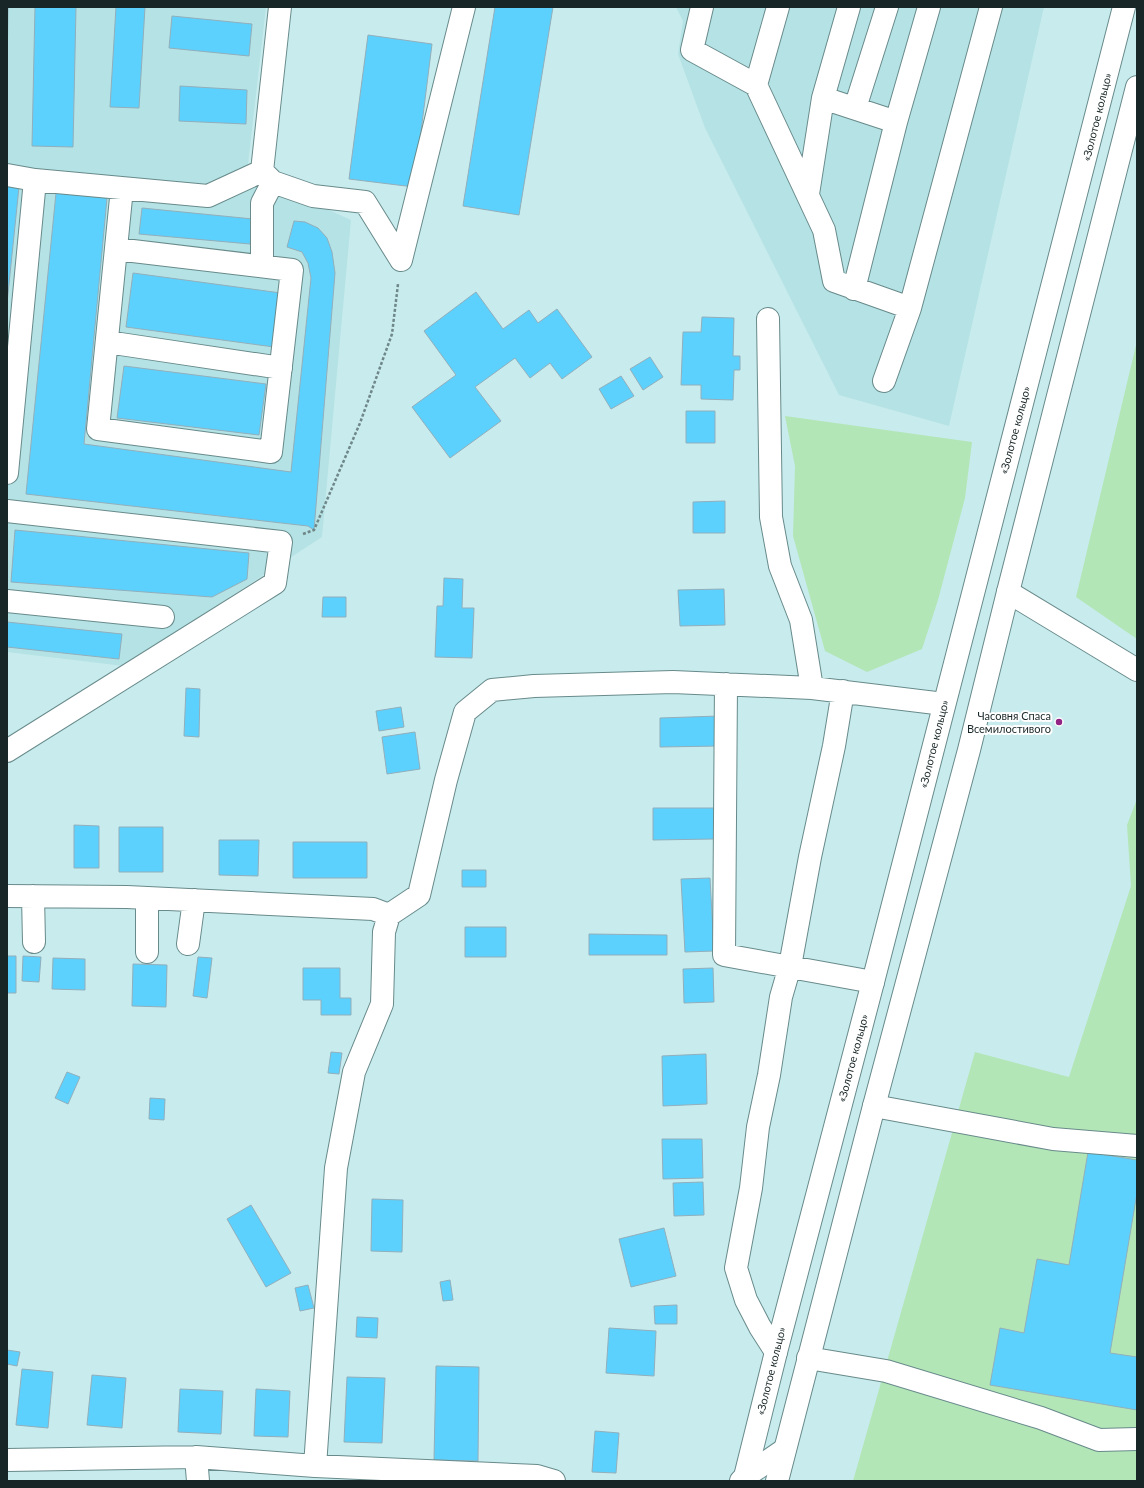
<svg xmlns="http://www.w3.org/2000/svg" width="1144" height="1488" viewBox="0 0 1144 1488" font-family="Lato,sans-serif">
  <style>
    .built { fill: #b5e2e4 }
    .green { fill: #b3e6b6 }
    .building { fill: #5cd1fd; stroke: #91afbc }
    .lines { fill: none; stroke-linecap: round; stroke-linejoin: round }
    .minor-casing { stroke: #688a8b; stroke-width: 24 }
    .highway-casing { stroke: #688a8b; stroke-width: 24 }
    .path { stroke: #6f8789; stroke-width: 2.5; stroke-dasharray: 3 2; stroke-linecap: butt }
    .minor { stroke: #fff; stroke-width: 22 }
    .highway { stroke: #fff; stroke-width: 22 }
    .poi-dot { fill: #922485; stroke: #fff; stroke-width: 1.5 }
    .labels { text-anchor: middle; stroke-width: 4; stroke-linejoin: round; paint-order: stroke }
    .street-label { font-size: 11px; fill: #192627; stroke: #fff }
    .poi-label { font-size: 11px; fill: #192627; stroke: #fff; text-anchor: end }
  </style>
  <rect width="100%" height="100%" fill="#c8ebed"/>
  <path class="built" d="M7,7H266L247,173L351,220L322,537L124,666L7,652Z
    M676,7H1044L949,426L839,395L705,128L678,54L683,21Z"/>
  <path class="green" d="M1137,341V639L1076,597Z
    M785,416L972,442L965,498L938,600L922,649L867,672L825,651L793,536L795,466Z
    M1137,799V1481H853L975,1052L1069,1077L1131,886L1127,825Z"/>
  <path class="building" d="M7,7H8L7,71Z
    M35,7H76L73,147L32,146Z
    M116,7H145L139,108L110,107Z
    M495,7H553L519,215L463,206Z
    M172,16L252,24L249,56L169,48Z
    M368,35L432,44L414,187L349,179Z
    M180,86L247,90L246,124L179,121Z
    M7,186L19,187L7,303Z
    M56,193L107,198L84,444L291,472L311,278L308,263L302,252L287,247L294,221L305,222L318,228L327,238L332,252L335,273L314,530L308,526L26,494Z
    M142,208L253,219L250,244L139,234Z
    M133,273L281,293L274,347L126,327Z
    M476,292L503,329L529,310L538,323L557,309L592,357L562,379L550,363L530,378L515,358L475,387L501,421L450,458L412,407L456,375L424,331Z
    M702,317L734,318L733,356H740V370H734L733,400L701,399V385H681L683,332H701Z
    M650,357L663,377L643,390L630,369Z
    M124,366L266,384L259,435L117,418Z
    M621,376L634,396L611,409L599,389Z
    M686,411H715V443H686Z
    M725,501V533H693V502Z
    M15,530L249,553L247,579L212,597L11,582Z
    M444,578L463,579L462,608H474L472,658L435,657L437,606H443Z
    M724,589L725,625L680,626L678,590Z
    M323,597H346V617H322Z
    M7,622L122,634L119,659L7,647Z
    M186,688L200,689L199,737L184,736Z
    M401,707L404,727L379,731L376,711Z
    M719,716V746L660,747V718Z
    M415,732L420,769L387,774L382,737Z
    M653,808H714V839L653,840Z
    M74,825L99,826V868H74Z
    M119,827H163V872H119Z
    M219,840H259L258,876L219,875Z
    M293,842H367V878H293Z
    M462,870H486V887H462Z
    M710,878L714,951L685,952L681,879Z
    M465,927H506V957H465Z
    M589,934L667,935V955H589Z
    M7,956H16V993H7Z
    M23,956L41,957L39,982L22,981Z
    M198,957L212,958L207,998L193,996Z
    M53,958L85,959V990L52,989Z
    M133,964L167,965L166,1007L132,1006Z
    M303,968H340V998H351V1015H321V1000H303Z
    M713,968L714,1002L684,1003L683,969Z
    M331,1052L342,1053L339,1074L328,1073Z
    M706,1054L707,1104L663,1106L662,1056Z
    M67,1072L80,1077L68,1104L55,1098Z
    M150,1098L165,1099L164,1120L149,1119Z
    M662,1139H702L703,1178L663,1179Z
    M1088,1152L1137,1160V1193L1110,1353L1137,1357V1410L990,1385L1000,1328L1024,1333L1037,1259L1069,1265Z
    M703,1182L704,1215L674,1216L673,1183Z
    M372,1199L403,1200L402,1252L371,1251Z
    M251,1205L291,1273L266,1287L227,1219Z
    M664,1228L676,1276L631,1287L619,1239Z
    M450,1280L453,1300L443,1301L440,1282Z
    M308,1285L314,1308L300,1311L295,1288Z
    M677,1305V1324H655L654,1306Z
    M357,1317L378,1318L377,1338L356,1337Z
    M609,1328L656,1331L654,1376L606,1373Z
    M7,1350L20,1352L17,1366L7,1364Z
    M436,1366L479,1367L478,1461L434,1460Z
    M22,1369L53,1372L48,1428L16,1425Z
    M92,1375L126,1378L122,1428L87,1425Z
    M347,1377L385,1378L382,1443L344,1442Z
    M180,1389L223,1391L221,1434L178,1432Z
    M256,1389L290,1391L288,1437L254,1436Z
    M595,1431L619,1433L616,1473L592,1472Z"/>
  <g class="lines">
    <defs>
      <path id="minor" d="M702,7L692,50L756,85
        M778,7L756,85L824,230L834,281L910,308L991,7
        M849,7L823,98L896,122L929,7
        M855,108L887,7
        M262,171L273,182L313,196L365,202L401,260
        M7,175L35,180
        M808,194L823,98
        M116,249L292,270L271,452L98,429L122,188
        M401,260L464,7
        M262,266V203L273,182
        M854,289L896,122
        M768,319L771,517L780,566L801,620L812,688
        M107,342L281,368
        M884,381L910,308
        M7,473L35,180L208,196L262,171L280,7
        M7,511L281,542L275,583L7,751
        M1008,592L1137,670
        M7,601L163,617
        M726,684L724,955L873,982
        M7,896L127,897L373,909L389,915
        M33,896L34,942
        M188,944L194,900
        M147,952V898
        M874,1106L1053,1139L1137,1146
        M776,1352L760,1327L746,1300L736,1268L751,1188L758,1127L769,1075L781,997L790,966L810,857L834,746L843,691
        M808,1358L886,1371L1041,1418L1099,1440L1137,1439
        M196,1457L198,1481
        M7,1460L196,1457L315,1466L537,1476L554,1481
        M315,1466L336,1168L354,1072L382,1004L384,932L389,915L419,895L446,780L465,712L492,690L534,686L673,682L812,688L944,704
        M741,1481L746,1476L784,1450"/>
      <path id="highway" d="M744,1481L776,1352L873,982L1124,7
        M777,1481L874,1106L969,750L1008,592L1137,87"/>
    </defs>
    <use href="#minor" class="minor-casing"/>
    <use href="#highway" class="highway-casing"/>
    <path class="path" d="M303,534L314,530L360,423L392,334L398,284"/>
    <use href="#minor" class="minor"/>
    <use href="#highway" class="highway"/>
  </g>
  <circle class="poi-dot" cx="1059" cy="722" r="4"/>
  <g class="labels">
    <g class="street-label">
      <text transform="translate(1097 117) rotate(-76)" y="4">«Золотое кольцо»</text>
      <text transform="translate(1015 430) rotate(-75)" y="4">«Золотое кольцо»</text>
      <text transform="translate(934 744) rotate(-76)" y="4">«Золотое кольцо»</text>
      <text transform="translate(853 1058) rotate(-75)" y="4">«Золотое кольцо»</text>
      <text transform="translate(771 1371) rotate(-76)" y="4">«Золотое кольцо»</text>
    </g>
    <g class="poi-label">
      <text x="1051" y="720">Часовня Спаса<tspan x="1051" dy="13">Всемилостивого</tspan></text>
    </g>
  </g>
  <rect width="1144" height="1488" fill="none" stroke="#192627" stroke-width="16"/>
</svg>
